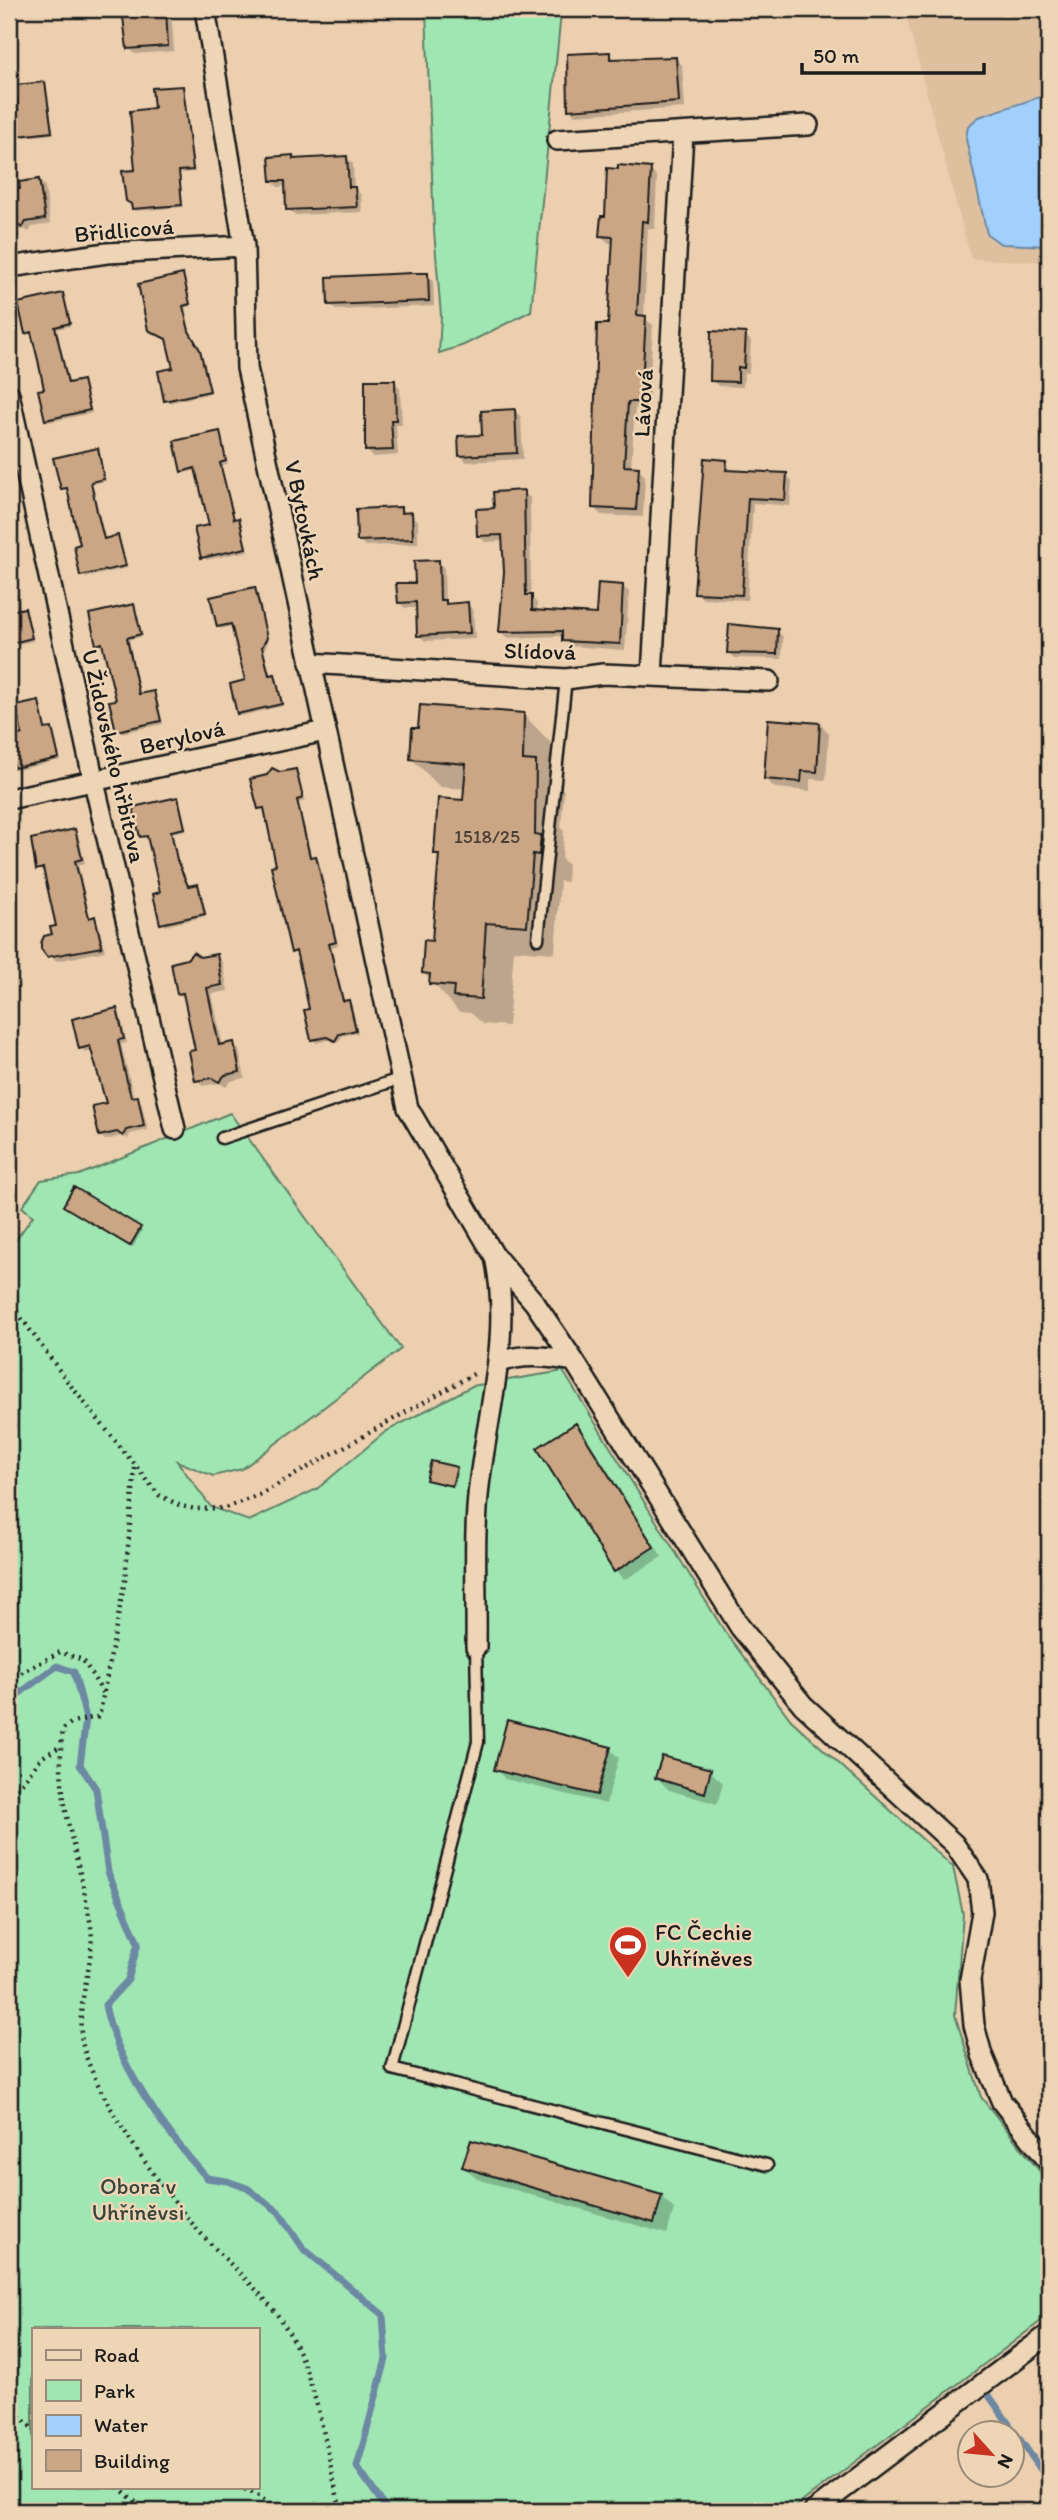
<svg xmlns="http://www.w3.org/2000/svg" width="1058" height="2520" viewBox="0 0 1058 2520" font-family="Itim,sans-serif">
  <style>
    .built { fill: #dec09f }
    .green { fill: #a0e6b2; stroke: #5e8167; stroke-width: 2; fill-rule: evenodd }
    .water { fill: #a2d0fd; stroke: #6c88a3; stroke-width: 2 }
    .shadow { fill: #0003 }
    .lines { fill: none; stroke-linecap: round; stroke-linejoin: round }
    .stream { stroke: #6c88a3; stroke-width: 7 }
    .building { fill: #cba685; stroke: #1c1c1c; stroke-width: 2 }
    .service-casing { stroke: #1c1c1c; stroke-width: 15 }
    .minor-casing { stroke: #1c1c1c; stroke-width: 24 }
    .path { stroke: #1c1c1c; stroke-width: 4.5; stroke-dasharray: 2 5; stroke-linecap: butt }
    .service { stroke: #eed5b6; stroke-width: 10 }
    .minor { stroke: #eed5b6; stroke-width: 19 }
    .labels { text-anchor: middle; stroke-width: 5; stroke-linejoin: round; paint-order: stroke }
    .number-label { font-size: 19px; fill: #483e36 }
    .street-label { font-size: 23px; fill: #1c1c1c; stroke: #eed5b6 }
    .poi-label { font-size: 23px; fill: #1c1c1c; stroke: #eed5b6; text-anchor: start }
    .park-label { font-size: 23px; fill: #36443a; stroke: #eed5b6 }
  </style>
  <rect width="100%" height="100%" fill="#eccfaf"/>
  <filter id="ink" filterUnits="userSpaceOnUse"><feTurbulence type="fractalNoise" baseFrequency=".0143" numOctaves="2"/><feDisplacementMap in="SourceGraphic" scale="14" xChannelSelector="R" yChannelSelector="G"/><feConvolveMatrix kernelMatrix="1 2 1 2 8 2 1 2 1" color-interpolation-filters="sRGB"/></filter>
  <g filter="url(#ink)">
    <path class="built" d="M904,9H1049V262L971,259Z"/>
    <path class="green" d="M426,9H556L561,12V9H613L561,13L531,311L464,345L439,353L441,316L434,230Z
      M230,1113L401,1349L242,1469L213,1476L177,1461L211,1507L249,1521L317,1489L385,1432L472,1386L563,1371L725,1632L791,1720L953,1867L963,1914L955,2015L981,2097L1049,2183V2315L790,2511H9V1239L13,1244L33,1216L22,1207L41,1180L79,1175ZM33,2329H257V2487H33Z"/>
    <path class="water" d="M1049,94V246L1001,244L987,234L966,139L968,126L979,117Z"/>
    <path class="shadow" d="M124,9H171L174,51L135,54L129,48Z
      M609,54L616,61L676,59L682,65L685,108L575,115L569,109Z
      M45,84L54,134L9,139V113L20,112Z
      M182,87L195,172L180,173L183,207L136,211L133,209L137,172Z
      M292,157L296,161L347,158L353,164L354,188L361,195L362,212L294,215L288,209L287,186L278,187L272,181Z
      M650,170L657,177L655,229L648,228L644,318L653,325L648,409L635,408L631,468L638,469L645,476L643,517L601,515L593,507L614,243H609L601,236L606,218Z
      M38,180L45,186L50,224L32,227L29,232L24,229L9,231V192L22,191Z
      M427,274L433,280L434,306L336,310L330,304Z
      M183,276L191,306L185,308L191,335L202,354L211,393L169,403L166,400L175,369Z
      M62,295L71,326L57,329L69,385L82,382L85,385L92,413L49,422L46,390L33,334L26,333Z
      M745,335L751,341L749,373H744L743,387L718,386L712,380Z
      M394,381L400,388L402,425H396L398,455L373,457L367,451Z
      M515,411L521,417L523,459L467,462L461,456Z
      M219,433L228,464L221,465L235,521L241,522L248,551L206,560L196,529L211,526L198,470L185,473L183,471Z
      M98,450L106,481L92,484L105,540L118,537L120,540L127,568L85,578L82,545L69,490L62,488Z
      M726,461L732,472L786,475L792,481L790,506L753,503L747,600L702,598L696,592Z
      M524,492L530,498L531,597L537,603V612L598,616L622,586L629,592L625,650L570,646L564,636L507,638L501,632L504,541L485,542L479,536L495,510Z
      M401,509L418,520V544L365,546L359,540Z
      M9,530L14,554L9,555Z
      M438,561L444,568L445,602L449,606L467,604L473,610L475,639L425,641L419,635L418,608H405L399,602Z
      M9,562L21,610L27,612L33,641L9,646Z
      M255,589L268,642L264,650L271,676L277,678L283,706L241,716L238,713L247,681L233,626L221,629L218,626Z
      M134,606L143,636L128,640L141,696L154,693L156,695L163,724L121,733L111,703L118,701L105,645L98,644Z
      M777,631L783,637L782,659L735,658L729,652Z
      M38,703L47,731L54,732L60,760L18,770L9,739L24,736Z
      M523,714L551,743V778L564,791L561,828L564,831L562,859L568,865L567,882L560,881L555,953L514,950L508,1026L483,1024L471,1013L459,1012L423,972L434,942L441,858L436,853L465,802L466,789L440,787L411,758Z
      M820,724L829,734L826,780L810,779V791L775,788L766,779Z
      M295,771L305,801L299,803L312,859L319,861L338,945L332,947L338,977L345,1002L352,1005L358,1033L342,1036L338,1043L332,1039L316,1043L313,1039L311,1010L299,954L293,952L267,811L260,808L280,774Z
      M177,799L187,830L172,833L179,864L189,888H200L207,916L165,926L162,894L149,838L142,837Z
      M74,831L78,835L85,863L78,865L91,919L98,922L105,951L57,961L45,953L58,927L45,872L38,869Z
      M216,956L222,962L228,991L212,994L223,1046L233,1044L239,1050L245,1078L231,1081L226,1087L219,1083L203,1086L197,1080V1051L185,999L179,993L200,959Z
      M116,1010L120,1015L127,1043L121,1044L134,1098L141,1102L148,1130L130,1134L128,1139L122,1136L105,1140L100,1136L108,1104L93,1051L85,1052L81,1048Z
      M68,1208L140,1228L142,1231L133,1247Z
      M576,1425L585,1434L662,1557L624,1580L615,1571Z
      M456,1469L458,1472L455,1487L428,1479Z
      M610,1749L619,1758L606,1804L505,1779L496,1769Z
      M710,1771L723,1783L717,1804L669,1790L657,1778Z
      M464,2167L661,2196L674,2209L667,2234L477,2179Z"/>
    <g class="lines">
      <path class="stream" d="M9,1701L57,1666L74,1672L86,1718L80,1765L96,1789L108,1872L138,1943L128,1980L105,2005C117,2065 166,2133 207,2178L227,2181L247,2188L279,2212L303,2248L383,2315L386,2359L357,2467L388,2511
        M990,2397L1049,2481"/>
    </g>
    <path class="building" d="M122,9H166L168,46L127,49Z
      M610,52V59L676,57L679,102L568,110L567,54Z
      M45,82L52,132L9,137V111L18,110L15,85Z
      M183,86L193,170L179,171L182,205L132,209L131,204L126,201L122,171L135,170L130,111L154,108L152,88Z
      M293,155V159L347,156L349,187H355L357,207L286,210L285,181H271L269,157Z
      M618,165L651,168L648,222L642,221L637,315L646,316L641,402H628L624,466L639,467L636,510L592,508L597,324H608L613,237L599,236L601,216H605L607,168L618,169Z
      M39,179L45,219L26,222L22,228L16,223L9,224V191L20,189L19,182Z
      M412,273H428L429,301L328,305L327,277Z
      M183,274L190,304L183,306L189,331L200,350L210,391L164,401L158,371L173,368L166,339L148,330L138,284Z
      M63,293L70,323L55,327L68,383L83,380L90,410L45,420L38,390L44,389L38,360L31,332L25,334L18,303Z
      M711,331L746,333L744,368L738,367V382L710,381Z
      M365,380H395L396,420H391L393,450L365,451Z
      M515,409L517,453L459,456L458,436L482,435L481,411Z
      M220,431L226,461L220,463L234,519L239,518L246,548L201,558L194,528L209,525L195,468L181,472L174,441Z
      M98,448L104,479L91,482L97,511L104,539L118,535L126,566L80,576L74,546L80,544L73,516L67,488L61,489L53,458Z
      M704,458L727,460L726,470L787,473L785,500L748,498L742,595L694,593Z
      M524,490L526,595H532V610L596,614L598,583L623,585L620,644L562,641V631L499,632L504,572L502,535L477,536L476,509L494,508L493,492Z
      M401,507V513L412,512L413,539L357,541L356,509Z
      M439,560L440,600H446V604L468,602L470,633L417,636L416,602L398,603L396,583H415L414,561Z
      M255,587L267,638L262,647L269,675L275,674L282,704L237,714L230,684L245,680L231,624L217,627L210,597Z
      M134,604L141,634L127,638L139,694L154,691L161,721L116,731L109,701L116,700L102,643L96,645L89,614Z
      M25,608L32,638L9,644V611Z
      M729,624L778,629L777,654L727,653Z
      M39,701L45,729L52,728L59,758L14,768L9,738L22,734L16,706Z
      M420,705L524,713L523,760L536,761L535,834L541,835L539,855L533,854L527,926L486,923L481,999L453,997L454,986L429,984L430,974L422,973L424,940L432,941L439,854H434L438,798L463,800L466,764L410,759L412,728H418Z
      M768,719L820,723L817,772L802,771L801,782L764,779Z
      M272,768L280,772L296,769L303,798L297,800L310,857L316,856L336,942L329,944L336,973L343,1001L349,1000L356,1030L339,1034L335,1041L327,1037L311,1040L304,1010L309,1009L303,980L296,951L291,953L271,866L276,865L264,808L258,809L250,779L267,775Z
      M178,797L185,828L171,831L177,860L188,886L198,884L205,914L160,924L153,894L160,892L154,865L147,836L140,837L133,807Z
      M75,829L82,859L75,861L82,889L89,918L95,916L102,947L47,957L41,949V943L44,936L52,934L50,927L56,926L43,868L36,870L31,839Z
      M193,952L200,957L217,954L222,985L207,988L213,1016L219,1045L234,1042L240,1072L225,1075L219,1082L212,1078L195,1081L189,1051L195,1050L183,993L177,994L171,963L187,959Z
      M117,1008L124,1039L118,1040L124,1069L131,1097L138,1096L144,1126L126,1130L123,1136L117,1132L99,1136L92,1106L106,1103L90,1046L79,1049L72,1019Z
      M74,1187L141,1227L130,1246L63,1206Z
      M576,1423L654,1547L614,1572L537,1448Z
      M431,1461L457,1467L452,1486L426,1480Z
      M507,1720L611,1747L597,1795L494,1770Z
      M662,1756L711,1769L705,1793L655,1778Z
      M471,2140L662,2195L654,2223L462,2167Z"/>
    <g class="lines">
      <defs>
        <path id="service" d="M538,939L566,679
          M222,1138L402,1078
          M476,1647L478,1742L392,2069L767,2165"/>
        <path id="minor" d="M205,9L244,246L247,368L408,1108L495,1257C512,1334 488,1409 479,1486C473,1539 477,1594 476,1647
          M557,140L808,125
          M9,267L107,253L244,246
          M9,394L94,782L175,1129
          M310,663L566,679L603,674L769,681
          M652,675L683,133
          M9,799L325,731
          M498,1260L534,1302L574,1361L740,1627L803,1705L954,1844L978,1879L982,1912L970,1980L974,2025L982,2055L1002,2102L1049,2162
          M501,1362C524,1353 550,1357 574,1361
          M814,2511L1049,2334"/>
      </defs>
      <use href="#service" class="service-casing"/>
      <use href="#minor" class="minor-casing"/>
      <path class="path" d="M9,1301L67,1381L159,1495L181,1506L195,1509L225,1508L259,1495L477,1372
        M135,1468L125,1580L100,1712L97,1717L72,1722L63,1729C53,1798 81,1860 91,1927C96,1964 71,2011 85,2053C102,2107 167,2197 206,2239C230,2265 261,2291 281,2320C318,2375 325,2449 341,2511
        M9,1680L60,1652L83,1660L103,1693
        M9,1800L41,1758L61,1746
        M9,2406L33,2429
        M118,2487L146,2511
        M238,2487L259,2496L277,2511"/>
      <use href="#service" class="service"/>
      <use href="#minor" class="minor"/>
    </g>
  </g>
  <defs>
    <symbol id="stadium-pin" viewBox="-11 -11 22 30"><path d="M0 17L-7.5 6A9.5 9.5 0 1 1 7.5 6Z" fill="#c8321e" stroke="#eed5b6"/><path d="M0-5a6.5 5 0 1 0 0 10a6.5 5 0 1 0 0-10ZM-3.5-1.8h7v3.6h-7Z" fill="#fff"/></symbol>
  </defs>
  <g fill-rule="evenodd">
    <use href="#stadium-pin" x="606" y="1923" width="44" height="60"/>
  </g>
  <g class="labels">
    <g class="number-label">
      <text x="487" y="843">1518/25</text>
    </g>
    <g class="street-label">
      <text transform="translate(124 230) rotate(-5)" y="8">Břidlicová</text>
      <text transform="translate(643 403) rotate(-87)" y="8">Lávová</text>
      <text transform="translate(305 520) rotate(78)" y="8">V Bytovkách</text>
      <text transform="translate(540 651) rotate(1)" y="8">Slídová</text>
      <text transform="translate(182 737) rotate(-13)" y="8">Berylová</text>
      <text transform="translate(114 756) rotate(77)" y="8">U Židovského hřbitova</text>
    </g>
    <g class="poi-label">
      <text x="655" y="1940">FC Čechie<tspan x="655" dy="26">Uhříněves</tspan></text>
    </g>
    <g class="park-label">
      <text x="138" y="2194">Obora v<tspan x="138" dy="26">Uhříněvsi</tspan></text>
    </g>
  </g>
  <rect width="1058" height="2520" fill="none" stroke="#eed5b6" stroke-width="35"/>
  <rect x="18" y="18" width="1023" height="2485" fill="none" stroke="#1c1c1c" stroke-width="2.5" filter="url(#ink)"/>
  <rect x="32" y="2328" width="228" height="161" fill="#eed5b6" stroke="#9a8b78" stroke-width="2"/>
  <rect x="46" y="2350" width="35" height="10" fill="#eed5b6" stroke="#9a8b78" stroke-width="2"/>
  <text x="94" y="2362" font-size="21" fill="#1c1c1c">Road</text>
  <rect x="46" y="2380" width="35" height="21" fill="#a0e6b2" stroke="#9a8b78" stroke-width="2"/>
  <text x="94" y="2398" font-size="21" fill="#1c1c1c">Park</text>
  <rect x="46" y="2415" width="35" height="21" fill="#a2d0fd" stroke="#9a8b78" stroke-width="2"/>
  <text x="94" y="2432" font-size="21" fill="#1c1c1c">Water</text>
  <rect x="46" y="2450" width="35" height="21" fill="#cba685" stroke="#9a8b78" stroke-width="2"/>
  <text x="94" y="2468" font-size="21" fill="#1c1c1c">Building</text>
  <g transform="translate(991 2454) rotate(117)"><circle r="33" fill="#eed5b6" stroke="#9a8b78" stroke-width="2"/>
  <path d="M0-5L12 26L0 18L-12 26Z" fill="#c8321e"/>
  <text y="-10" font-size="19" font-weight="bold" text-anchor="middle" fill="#1c1c1c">N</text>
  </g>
  <path d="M802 63v10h182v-10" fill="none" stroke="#1c1c1c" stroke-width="3.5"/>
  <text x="813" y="63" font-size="21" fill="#1c1c1c" stroke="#eed5b6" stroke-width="5" paint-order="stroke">50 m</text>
</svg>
